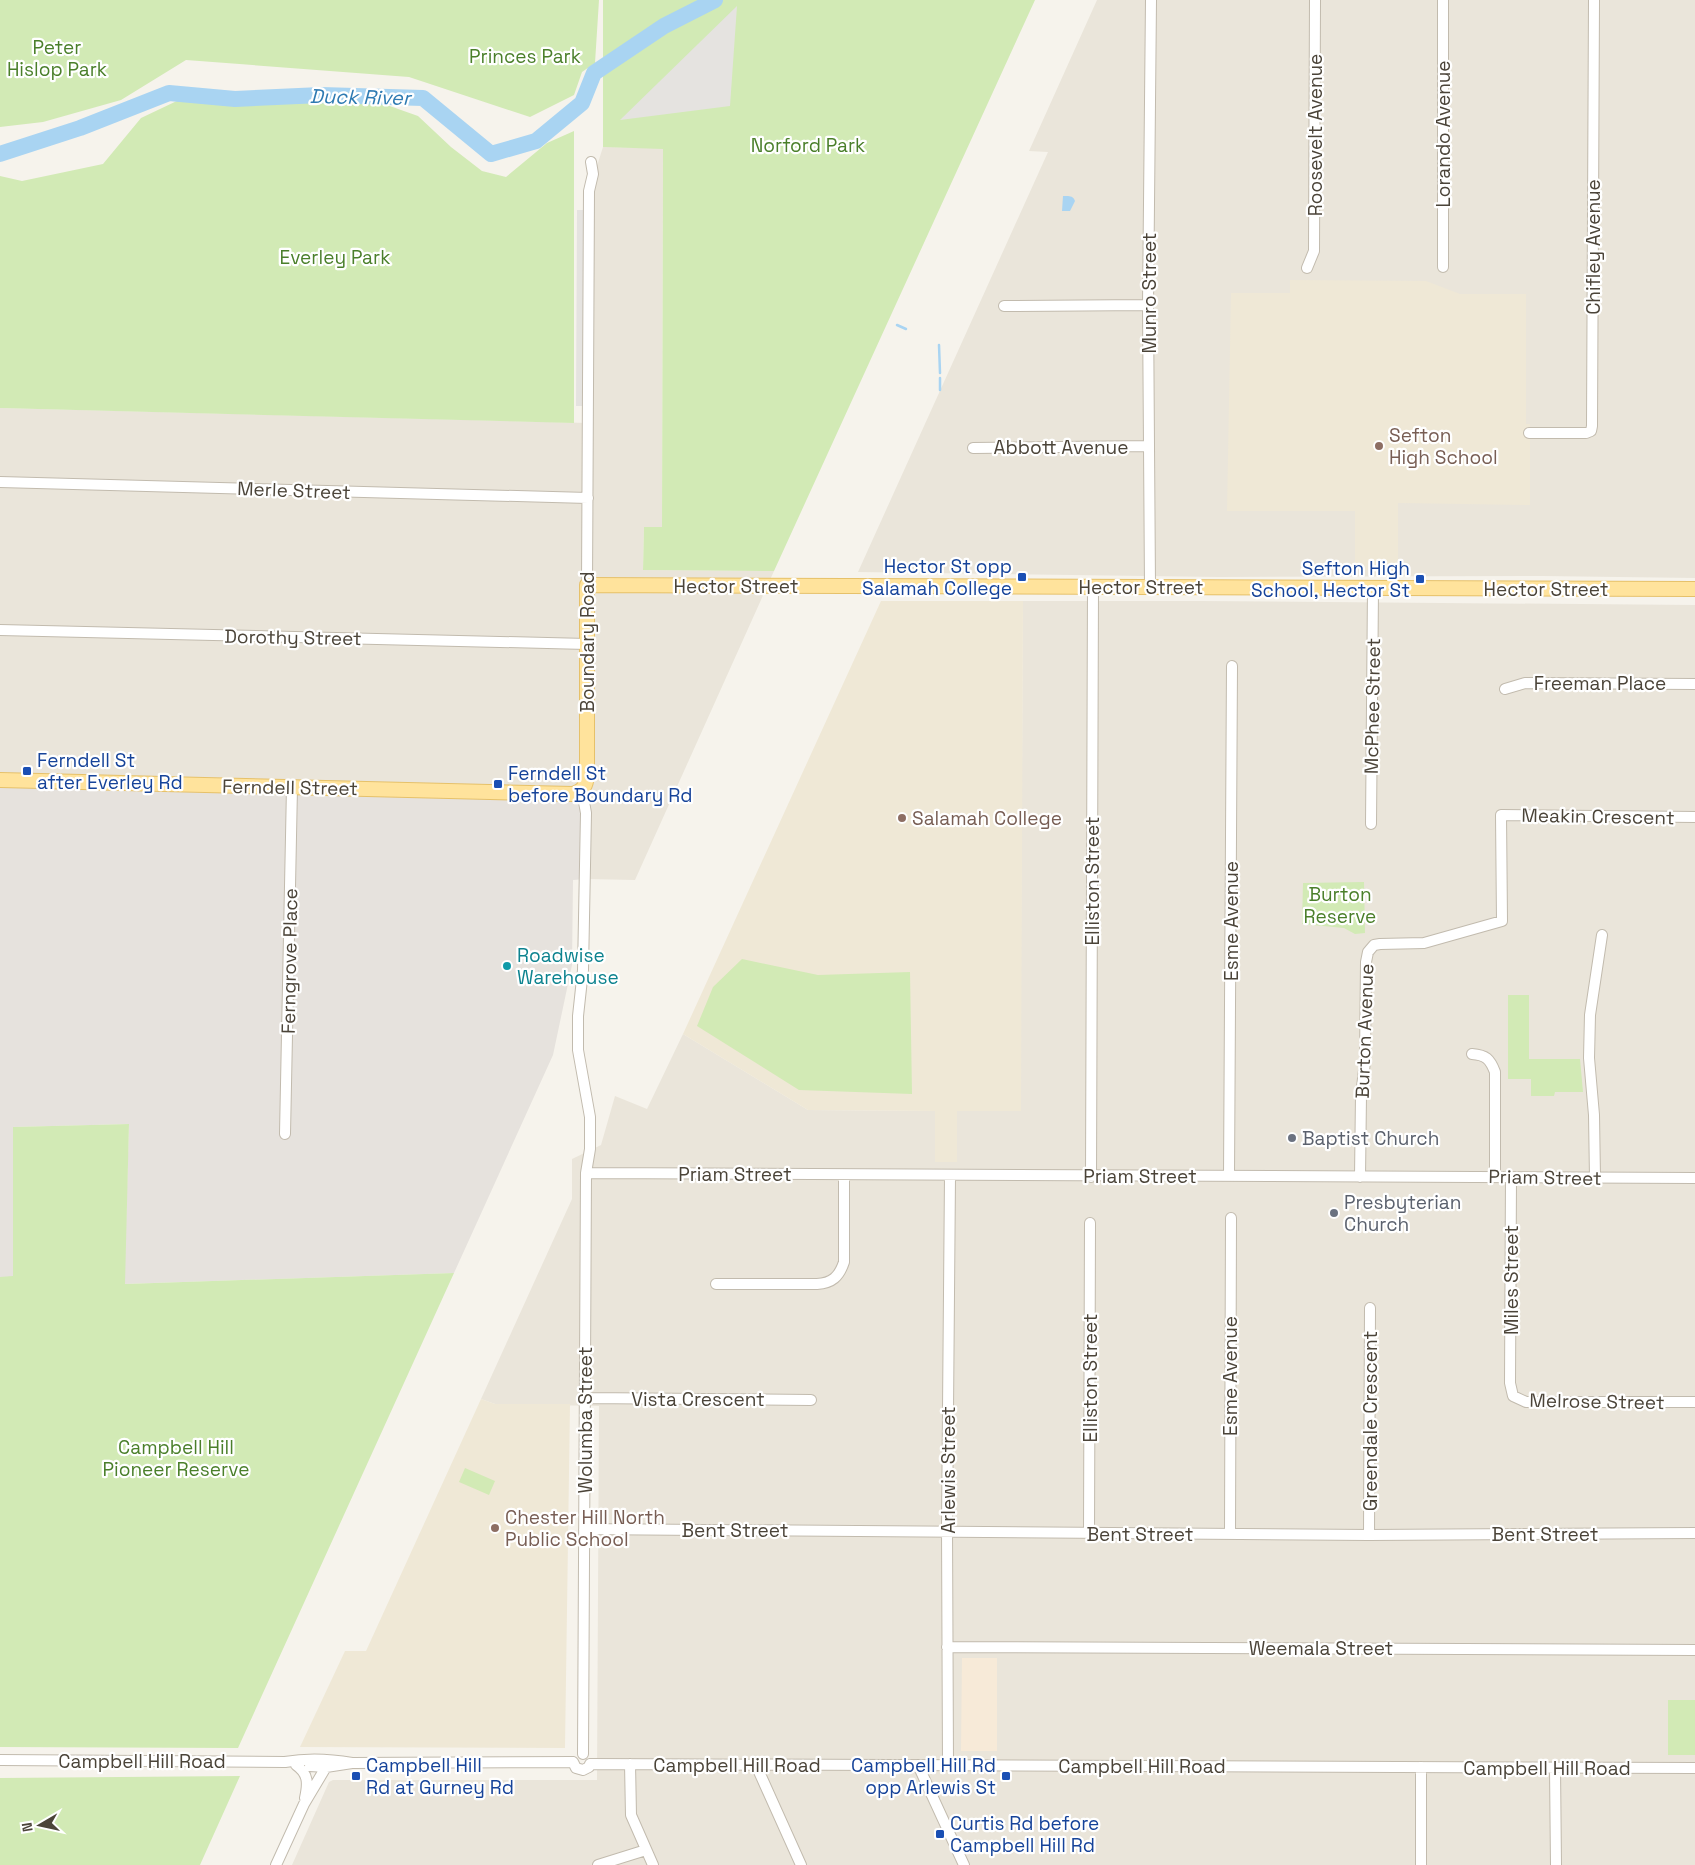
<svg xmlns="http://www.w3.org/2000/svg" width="1695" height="1865" viewBox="0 0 1695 1865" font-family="'Space Grotesk',sans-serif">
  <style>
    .residential { fill: #eae5da }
    .commercial { fill: #f7ead8 }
    .industrial { fill: #e6e2dd }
    .education { fill: #efe8d6 }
    .green { fill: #d2eab5 }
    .parking { fill: #e5e3e0 }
    .water { fill: #a9d4f2 }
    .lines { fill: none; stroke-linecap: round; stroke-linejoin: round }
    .stream { stroke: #a9d4f2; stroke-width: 2.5 }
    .river { stroke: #a9d4f2; stroke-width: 16 }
    .minor-casing { stroke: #c2bbae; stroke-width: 12 }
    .major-casing { stroke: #e6c16a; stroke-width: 16 }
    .minor { stroke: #fff; stroke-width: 10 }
    .major { stroke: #ffe39c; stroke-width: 14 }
    .education-dot { fill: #8d6e63; stroke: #fff; stroke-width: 2 }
    .transit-dot { fill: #1a4fb4; stroke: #fff; stroke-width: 2 }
    .culture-dot { fill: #0f9aa8; stroke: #fff; stroke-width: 2 }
    .worship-dot { fill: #6b7280; stroke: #fff; stroke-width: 2 }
    .labels { text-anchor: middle; stroke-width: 4.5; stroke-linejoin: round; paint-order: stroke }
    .park-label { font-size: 19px; fill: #4a7f2a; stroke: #fff }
    .street-label { font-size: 19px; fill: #4b4439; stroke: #fff }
    .education-label { font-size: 19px; fill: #785e54; stroke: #fff; text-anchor: start }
    .transit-label { font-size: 19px; fill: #164399; stroke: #fff; text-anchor: start }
    .culture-label { font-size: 19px; fill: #0d838f; stroke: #fff; text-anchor: start }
    .worship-label { font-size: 19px; fill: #5b616d; stroke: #fff; text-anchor: start }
    .water-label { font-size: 20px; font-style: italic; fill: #2e7ab2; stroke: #fff }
  </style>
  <rect width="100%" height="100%" fill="#f6f3ec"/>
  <path class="residential" d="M1097,0H1695V578L1542,576L1219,577L858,572L1048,152L1029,151Z
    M603,147L663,148L662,527H644L643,570L774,571L635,880L586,879L0,780V408L588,423L589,191Z
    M1023,601H1200L1695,605V1865H292L329,1782L333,1780H597L599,1406L495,1404L481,1399L572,1199V1159L601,1145L615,1096L647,1109L683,1034L808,1110L936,1111L935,1161L957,1162V1111H1020Z"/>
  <path class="commercial" d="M962,1658H997V1751H961Z"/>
  <path class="industrial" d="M0,780L565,794L584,802L586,879L573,880L572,965L553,1055L454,1273L124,1284L129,1124L13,1127V1277H0Z"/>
  <path class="education" d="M1290,280L1426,281L1460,294H1526V424H1530V505L1398,503V570H1355V511H1227L1231,293H1290Z
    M881,601H1023L1021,1111H957V1162H935V1111L808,1110L683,1034Z
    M481,1399L495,1404H570L565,1748L300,1747L345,1651H366Z"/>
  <path class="green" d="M0,0H599L595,63L582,72L574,95L530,117L409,77L186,60L121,100L43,122L0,127Z
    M603,0H1035L774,571L643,570L644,527H662L663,149L603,147Z
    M200,90L252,101L309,93L312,99L350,92L418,116L451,147L482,171L506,177L547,143L574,131V423L0,408V176L22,181L103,164L141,118Z
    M1364,882L1365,933L1355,934L1344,928L1302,924L1303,883Z
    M742,959L818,975L910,972L912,1094L799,1090L697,1026L713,987Z
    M1508,995H1529V1059H1580L1583,1092H1555L1554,1096H1531V1079H1508Z
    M129,1124L125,1284L454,1273L238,1748L0,1747V1277L13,1276V1127Z
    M465,1468L495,1481L489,1495L459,1482Z
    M1668,1700H1695V1755H1668Z
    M240,1776L200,1865H0V1778Z"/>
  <path class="parking" d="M737,6L730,106L620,120Z
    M577,210H584L583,406H576Z"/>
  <path class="water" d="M1063,196C1068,196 1073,195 1075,201L1070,211H1062Z"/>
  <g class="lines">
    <path class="stream" d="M897,325L906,329
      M939,345L940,373
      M940,378V390"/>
    <path class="river" d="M0,154L80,128L169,93L235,99L321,95L423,98L491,154L536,141L582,103L594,73L664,26L715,0"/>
    <defs>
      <path id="minor" d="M1443,267V0
        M1307,268L1314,251L1315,0
        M1004,306L1148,305
        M1529,433H1586L1591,431L1592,426L1594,0
        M973,448L1149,446
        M0,482L588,498
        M587,585L589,191L593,174L591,162
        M1150,586L1148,305L1151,0
        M0,630L587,644
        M1505,689L1525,683L1695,684
        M579,792L584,802L586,813L583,970L578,1016V1050L590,1117V1149L586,1173L583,1754
        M1371,824L1373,588
        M1472,1054C1486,1055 1490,1059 1495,1072V1176
        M285,1134L292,787
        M586,1173L1695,1178
        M1229,1176L1232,666
        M1091,1177L1093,586
        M1360,1177L1361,1095L1365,1062L1366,962L1368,952L1374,945L1380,944L1424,943L1502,921L1501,815L1695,817
        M1511,1177L1510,1383L1513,1396L1526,1402H1695
        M1595,1178L1594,1115L1589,1058L1590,1015L1602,935
        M716,1284H817C832,1283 839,1277 844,1262V1175
        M585,1398L811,1400
        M584,1529L1369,1535L1695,1533
        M1089,1533L1090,1223
        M1230,1534L1231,1218
        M1369,1535L1370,1308
        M947,1647L1695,1650
        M0,1760L285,1762C307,1758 330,1759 352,1763
        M573,1762L576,1768L583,1770L589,1767L590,1764
        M590,1764L1695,1768
        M630,1764L631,1815L653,1865
        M296,1765C309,1774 308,1784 305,1798
        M756,1765L801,1865
        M918,1765L964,1865
        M948,1765L947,1527L950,1176
        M310,1766L326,1767L352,1763L573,1762
        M1421,1767V1865
        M1555,1768L1556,1865
        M276,1865L304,1804L326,1767
        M598,1865L646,1850"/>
      <path id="major" d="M0,780L573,794C584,790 586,786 587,775V585L1695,589"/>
    </defs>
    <use href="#minor" class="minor-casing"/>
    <use href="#major" class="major-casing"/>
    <use href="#minor" class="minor"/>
    <use href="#major" class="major"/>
  </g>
  <g class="education-dot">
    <circle cx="1379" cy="446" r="5"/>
    <circle cx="902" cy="818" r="5"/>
    <circle cx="495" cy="1528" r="5"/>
  </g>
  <g class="transit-dot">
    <rect x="1017" y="572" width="10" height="10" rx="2.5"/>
    <rect x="1415" y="574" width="10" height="10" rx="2.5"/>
    <rect x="22" y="766" width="10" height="10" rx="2.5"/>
    <rect x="493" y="779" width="10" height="10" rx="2.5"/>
    <rect x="351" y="1771" width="10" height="10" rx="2.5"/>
    <rect x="1001" y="1771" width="10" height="10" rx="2.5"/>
    <rect x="935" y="1829" width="10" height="10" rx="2.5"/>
  </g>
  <circle class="culture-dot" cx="507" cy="966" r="5"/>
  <g class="worship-dot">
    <circle cx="1292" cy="1138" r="5"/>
    <circle cx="1334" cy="1213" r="5"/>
  </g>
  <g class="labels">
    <g class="park-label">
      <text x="57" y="54">Peter<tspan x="57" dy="22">Hislop Park</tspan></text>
      <text x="525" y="63">Princes Park</text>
      <text x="808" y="152">Norford Park</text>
      <text x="335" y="264">Everley Park</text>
      <text x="1340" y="901">Burton<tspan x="1340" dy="22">Reserve</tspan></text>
      <text x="176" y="1454">Campbell Hill<tspan x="176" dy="22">Pioneer Reserve</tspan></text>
    </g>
    <g class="street-label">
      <text transform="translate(1443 134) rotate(-90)" y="7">Lorando Avenue</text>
      <text transform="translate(1315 135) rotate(-90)" y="7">Roosevelt Avenue</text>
      <text transform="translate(1593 247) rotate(-90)" y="7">Chifley Avenue</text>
      <text transform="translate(1149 293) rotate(-90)" y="7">Munro Street</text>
      <text x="1061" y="454">Abbott Avenue</text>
      <text transform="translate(294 490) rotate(2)" y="7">Merle Street</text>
      <text x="736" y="593">Hector Street</text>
      <text x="1141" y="594">Hector Street</text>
      <text x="1546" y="596">Hector Street</text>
      <text transform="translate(293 637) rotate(1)" y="7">Dorothy Street</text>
      <text transform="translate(587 642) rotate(-90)" y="7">Boundary Road</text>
      <text x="1600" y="690">Freeman Place</text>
      <text transform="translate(1372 706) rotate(-89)" y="7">McPhee Street</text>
      <text transform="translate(290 787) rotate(1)" y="7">Ferndell Street</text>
      <text transform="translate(1598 816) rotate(1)" y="7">Meakin Crescent</text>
      <text transform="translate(1092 881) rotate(-90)" y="7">Elliston Street</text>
      <text transform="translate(1231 921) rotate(-90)" y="7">Esme Avenue</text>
      <text transform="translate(289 961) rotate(-89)" y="7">Ferngrove Place</text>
      <text transform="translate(1364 1031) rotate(-88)" y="7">Burton Avenue</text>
      <text x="735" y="1181">Priam Street</text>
      <text x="1140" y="1183">Priam Street</text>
      <text transform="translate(1545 1177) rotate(1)" y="7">Priam Street</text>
      <text transform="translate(1511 1280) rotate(-90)" y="7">Miles Street</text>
      <text transform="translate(1230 1376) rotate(-90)" y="7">Esme Avenue</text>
      <text transform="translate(1090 1378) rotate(-90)" y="7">Elliston Street</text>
      <text x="698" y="1406">Vista Crescent</text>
      <text transform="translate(1597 1401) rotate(1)" y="7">Melrose Street</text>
      <text transform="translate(585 1420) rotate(-90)" y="7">Wolumba Street</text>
      <text transform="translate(1370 1421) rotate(-90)" y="7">Greendale Crescent</text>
      <text transform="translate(948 1470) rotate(-90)" y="7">Arlewis Street</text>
      <text x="735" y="1537">Bent Street</text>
      <text x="1140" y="1541">Bent Street</text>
      <text x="1545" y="1541">Bent Street</text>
      <text x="1321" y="1655">Weemala Street</text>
      <text x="142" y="1768">Campbell Hill Road</text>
      <text x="737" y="1772">Campbell Hill Road</text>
      <text x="1142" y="1773">Campbell Hill Road</text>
      <text x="1547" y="1775">Campbell Hill Road</text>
    </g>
    <g class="education-label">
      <text x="1389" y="442">Sefton<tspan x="1389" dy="22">High School</tspan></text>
      <text x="912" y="825">Salamah College</text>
      <text x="505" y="1524">Chester Hill North<tspan x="505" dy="22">Public School</tspan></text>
    </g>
    <g class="transit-label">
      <text x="1012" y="573" text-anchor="end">Hector St opp<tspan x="1012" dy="22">Salamah College</tspan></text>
      <text x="1410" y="575" text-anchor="end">Sefton High<tspan x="1410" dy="22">School, Hector St</tspan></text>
      <text x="37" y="767">Ferndell St<tspan x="37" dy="22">after Everley Rd</tspan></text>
      <text x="508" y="780">Ferndell St<tspan x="508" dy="22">before Boundary Rd</tspan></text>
      <text x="366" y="1772">Campbell Hill<tspan x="366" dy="22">Rd at Gurney Rd</tspan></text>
      <text x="996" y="1772" text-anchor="end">Campbell Hill Rd<tspan x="996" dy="22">opp Arlewis St</tspan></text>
      <text x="950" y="1830">Curtis Rd before<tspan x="950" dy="22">Campbell Hill Rd</tspan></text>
    </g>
    <g class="culture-label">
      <text x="517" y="962">Roadwise<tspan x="517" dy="22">Warehouse</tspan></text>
    </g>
    <g class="worship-label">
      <text x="1302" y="1145">Baptist Church</text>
      <text x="1344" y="1209">Presbyterian<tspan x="1344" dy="22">Church</tspan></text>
    </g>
    <g class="water-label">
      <text transform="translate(360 97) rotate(1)" y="7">Duck River</text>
    </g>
  </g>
  <g transform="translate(40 1825) rotate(261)" stroke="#ffffff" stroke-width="4" paint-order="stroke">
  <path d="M0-4L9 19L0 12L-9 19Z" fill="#4b4439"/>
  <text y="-8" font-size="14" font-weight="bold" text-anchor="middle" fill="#4b4439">N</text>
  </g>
</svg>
